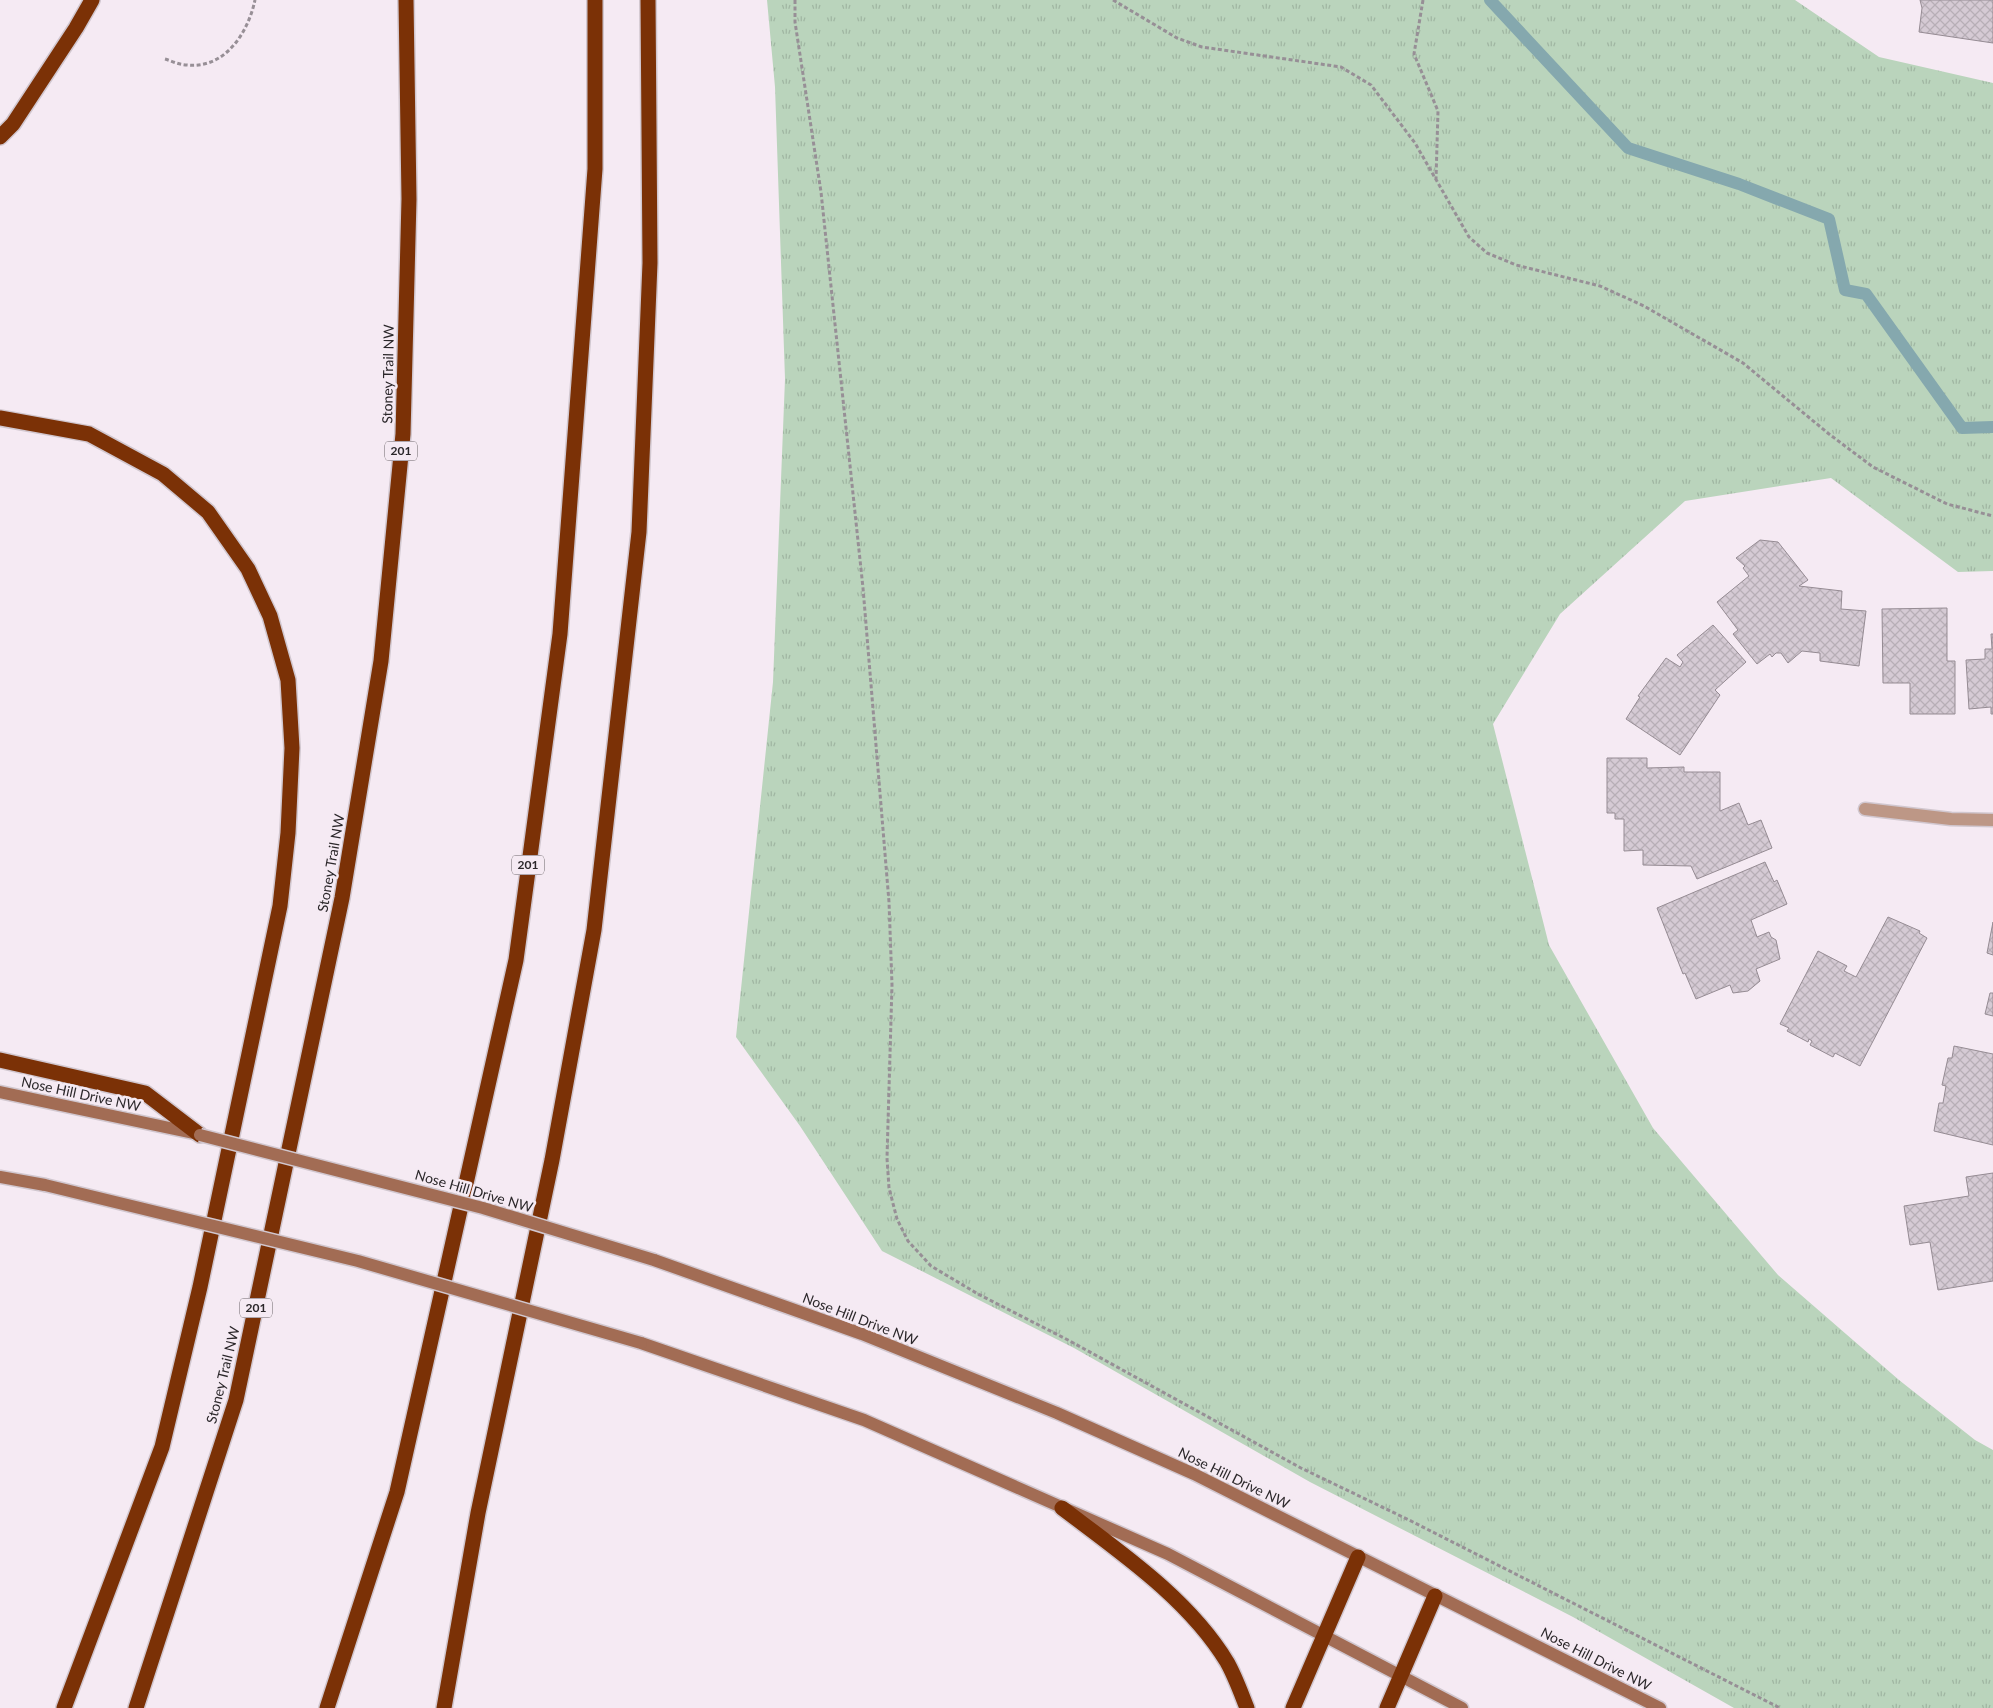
<svg xmlns="http://www.w3.org/2000/svg" width="1993" height="1708" viewBox="0 0 1993 1708" font-family="Lato,sans-serif">
  <style>
    .park { fill: url(#park-tufts) }
    .lines { fill: none; stroke-linecap: round; stroke-linejoin: round }
    .stream { stroke: #85a8ae; stroke-width: 12 }
    .building { fill: url(#building-cross-hatch); stroke: #958b93 }
    .street-casing { stroke: #d1c7cf; stroke-width: 15 }
    .secondary-casing { stroke: #d1c7cf; stroke-width: 15 }
    .highway-casing { stroke: #d1c7cf; stroke-width: 18 }
    .path { stroke: #978f96; stroke-width: 3; stroke-dasharray: 4 2.5; stroke-linecap: butt }
    .street { stroke: #bd9786; stroke-width: 12 }
    .secondary { stroke: #a26c54; stroke-width: 12 }
    .highway { stroke: #7b3106; stroke-width: 15 }
    .secondary-bridge-casing { stroke: #d1c7cf; stroke-width: 15; stroke-linecap: butt }
    .secondary-bridge { stroke: #a26c54; stroke-width: 12 }
    .labels { text-anchor: middle; stroke-width: 5; stroke-linejoin: round; paint-order: stroke }
    .shield { fill: #f5eaf3; stroke: #686266; stroke-width: 1 }
    .shield-label { font-size: 12px; font-weight: bold; fill: #2b272a }
    .street-label { font-size: 14px; fill: #2b272a; stroke: #f5eaf3 }
  </style>
  <defs>
    <pattern id="park-tufts" width="24" height="20" patternUnits="userSpaceOnUse" patternTransform="scale(1.25)"><rect width="24" height="20" fill="#bad4bc"/><path d="M3 7l-1-3M5 7V3M7 7l1-3M15 17l-1-3M17 17v-4M19 17l1-3" fill="none" stroke="#a0b6a2"/></pattern>
    <pattern id="building-cross-hatch" width="8" height="8" patternUnits="userSpaceOnUse" patternTransform="scale(1.25)"><rect width="8" height="8" fill="#d5cad4"/><path d="M0 0l8 8M0 8l8-8" fill="none" stroke="#b7aeb6"/></pattern>
  </defs>
  <rect width="100%" height="100%" fill="#f5eaf3"/>
  <path class="park" d="M767,0H1795L1879,57L1993,83V571L1958,572L1831,478L1685,501L1560,614L1493,724L1549,945L1653,1128L1778,1275L1899,1380L1975,1440L1993,1450V1708H1734L1573,1617L1310,1482L1074,1348L882,1251L800,1126L736,1037L773,682L785,379L775,87Z"/>
  <g class="lines">
    <path class="stream" d="M1490,0L1628,148L1739,184L1829,219L1845,290L1866,294L1962,428L1993,427"/>
  </g>
  <path class="building" d="M1920,0H1993V43L1919,32L1922,8Z
    M1760,540L1778,542L1808,580L1799,586L1842,591L1841,609L1866,611L1859,666L1820,661V653L1802,651L1788,663L1781,653H1776L1772,657L1770,654L1757,664L1733,634L1738,630L1717,602L1749,576L1743,568L1745,566L1736,558Z
    M1947,608V661H1955V714H1910V683H1883L1882,609Z
    M1713,625L1746,662L1715,690L1720,695L1680,755L1626,719L1640,697L1638,696L1666,658L1680,667L1683,662L1677,655Z
    M1991,634H1993V714H1991V707L1969,709L1966,660L1985,659V649H1992Z
    M1607,758H1647V768L1684,767V772H1720V811L1739,803L1748,825L1761,820L1772,848L1697,879L1691,866L1643,865V850L1624,851V819H1615V813H1607Z
    M1765,862L1774,882L1777,880L1787,904L1751,920L1757,937L1769,932L1771,937L1776,940L1780,959L1756,969L1760,981L1748,991L1733,993L1730,985L1696,999L1685,973L1683,974L1657,908Z
    M1888,917L1920,931L1919,933L1927,938L1860,1066L1835,1053L1833,1057L1810,1045L1812,1041L1809,1039L1808,1042L1787,1031L1789,1028L1780,1024L1818,951L1847,966L1844,971L1856,977Z
    M1993,922V955L1987,953Z
    M1990,993H1993V1016L1985,1014Z
    M1954,1046L1993,1054V1145L1934,1131L1939,1103H1943L1946,1086L1942,1085L1948,1058H1952Z
    M1993,1173V1281L1938,1290L1930,1242L1910,1245L1904,1206L1969,1196L1966,1177Z"/>
  <g class="lines">
    <defs>
      <path id="street" d="M1865,809L1951,819L1993,820"/>
      <path id="secondary" d="M0,1092L198,1134
        M0,1177L45,1185
        M654,1260L862,1334L1057,1413L1194,1474L1660,1708
        M641,1343L864,1420L1168,1554L1462,1708"/>
      <path id="highway" d="M0,137L13,124L76,28L92,0
        M0,418L89,434L163,474L208,512L248,569L270,616L288,680L292,748L288,833L280,906L200,1287L162,1447L64,1708
        M0,1060L145,1093L200,1135
        M1062,1508C1120,1552 1189,1599 1227,1662C1235,1676 1241,1693 1247,1708
        M136,1708L236,1400L342,898L381,661L403,434L409,199L406,0
        M327,1708L397,1492L516,960L560,634L595,169V0
        M444,1708L478,1513L552,1160L594,930L639,532L650,263L648,0
        M1293,1708L1358,1557
        M1387,1708L1435,1596"/>
    </defs>
    <use href="#street" class="street-casing"/>
    <use href="#secondary" class="secondary-casing"/>
    <use href="#highway" class="highway-casing"/>
    <path class="path" d="M795,0V22L821,192L863,588L889,902L892,985L887,1158L889,1188L897,1219L908,1241L931,1266L978,1294L1068,1340L1301,1468L1409,1520L1780,1708
      M1113,0L1177,38L1202,47L1341,67L1371,85L1415,143L1469,237L1487,253L1516,265L1600,286L1644,306L1743,363L1829,434L1873,467L1947,504L1993,516
      M1423,0L1414,54L1438,111L1436,179
      M165,59C172,61 179,65 187,65C225,69 248,33 255,0"/>
    <use href="#street" class="street"/>
    <use href="#secondary" class="secondary"/>
    <use href="#highway" class="highway"/>
    <defs>
      <path id="secondary-bridge" d="M200,1135L483,1208L654,1260
        M45,1185L358,1261L641,1343"/>
    </defs>
    <use href="#secondary-bridge" class="secondary-bridge-casing"/>
    <use href="#secondary-bridge" class="secondary-bridge"/>
  </g>
  <g class="labels">
    <g class="shield">
      <rect x="385" y="441.5" width="32" height="19" rx="4"/>
      <rect x="512" y="855.5" width="32" height="19" rx="4"/>
      <rect x="240" y="1298.5" width="32" height="19" rx="4"/>
    </g>
    <g class="shield-label">
      <text x="401" y="455">201</text>
      <text x="528" y="869">201</text>
      <text x="256" y="1312">201</text>
    </g>
    <g class="street-label">
      <text transform="translate(388 374) rotate(-89)" y="5">Stoney Trail NW</text>
      <text transform="translate(331 863) rotate(-80)" y="5">Stoney Trail NW</text>
      <text transform="translate(81 1094) rotate(12)" y="5">Nose Hill Drive NW</text>
      <text transform="translate(474 1191) rotate(16)" y="5">Nose Hill Drive NW</text>
      <text transform="translate(860 1319) rotate(21)" y="5">Nose Hill Drive NW</text>
      <text transform="translate(223 1375) rotate(-76)" y="5">Stoney Trail NW</text>
      <text transform="translate(1234 1478) rotate(26)" y="5">Nose Hill Drive NW</text>
      <text transform="translate(1596 1659) rotate(27)" y="5">Nose Hill Drive NW</text>
    </g>
  </g>
</svg>
